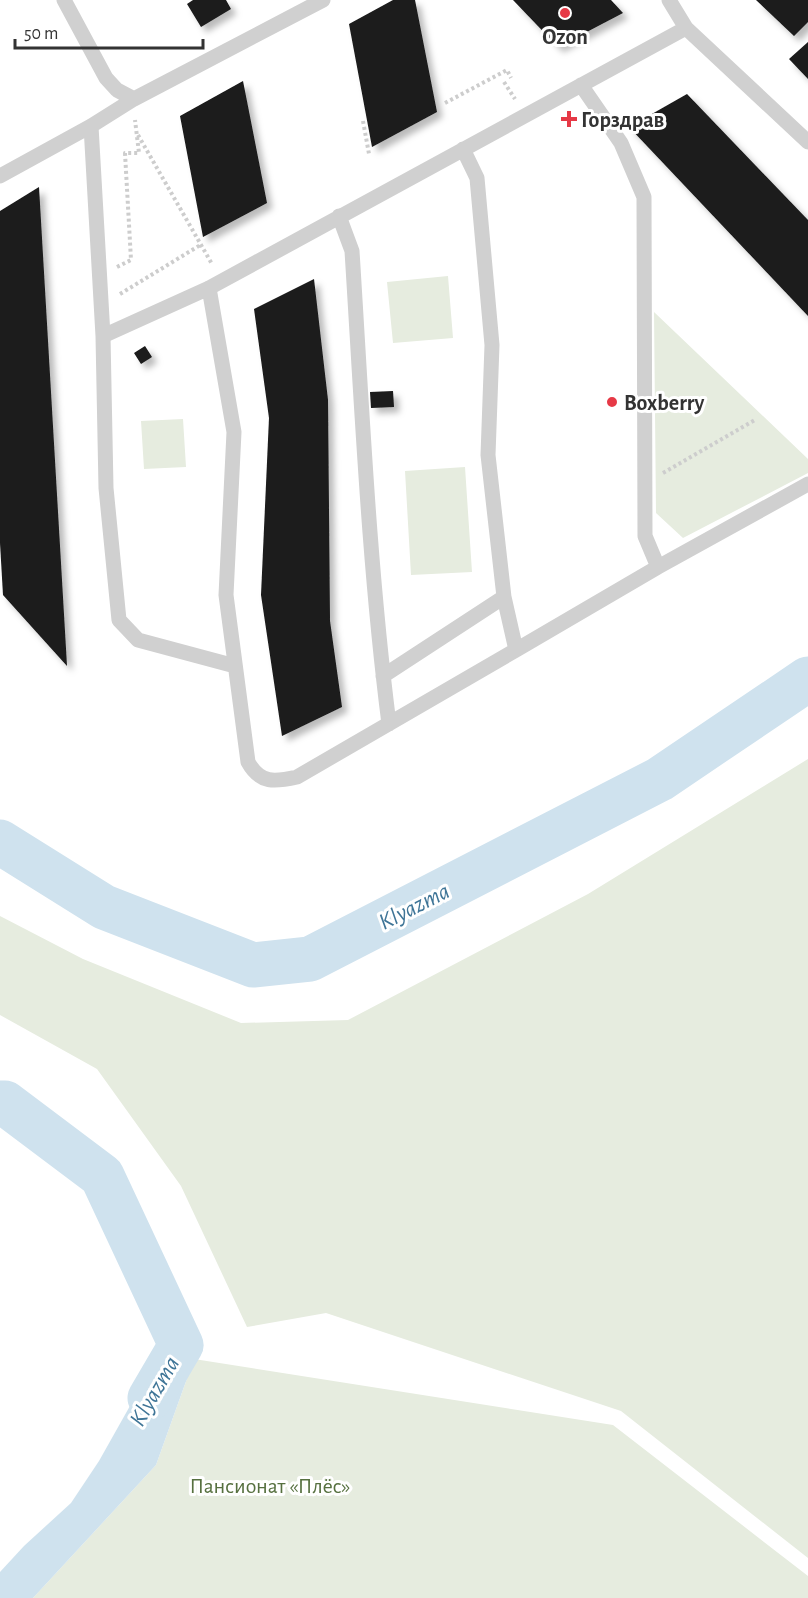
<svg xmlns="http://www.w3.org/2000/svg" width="808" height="1598" viewBox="0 0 808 1598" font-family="'Alegreya Sans',sans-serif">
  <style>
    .green { fill: #e6ecdf }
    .water { fill: #cfe2ee }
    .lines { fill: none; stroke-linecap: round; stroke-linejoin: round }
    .river { stroke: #cfe2ee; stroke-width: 45 }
    .building { fill: #1a1a1a; filter: url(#shadow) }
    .path { stroke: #cdcdcd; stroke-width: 4; stroke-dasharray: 3 3; stroke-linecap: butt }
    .lane { stroke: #d0d0d0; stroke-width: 15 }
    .poi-dot { fill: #e63946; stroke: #fff; stroke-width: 2 }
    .labels { text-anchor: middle; stroke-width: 6; stroke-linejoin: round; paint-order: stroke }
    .poi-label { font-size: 22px; font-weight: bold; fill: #333; stroke: #fff; text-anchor: start }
    .park-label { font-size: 22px; fill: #56703f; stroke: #fff }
    .water-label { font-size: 24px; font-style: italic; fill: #3f7597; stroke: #fff }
  </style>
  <defs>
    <filter id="shadow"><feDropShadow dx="5.5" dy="5.5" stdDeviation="3" flood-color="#0004"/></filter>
  </defs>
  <rect width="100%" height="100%" fill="#fff"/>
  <path class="green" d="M448,276L453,338L393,343L387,282Z
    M654,312L808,459V473L683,538L656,513Z
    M183,419L186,467L144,469L141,421Z
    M465,467L472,572L411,575L405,471Z
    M808,759V1558L621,1411L326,1313L247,1327L181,1186L97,1069L0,1015V916L83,959L241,1023L348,1020L588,894Z
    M194,1359L613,1425L808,1576V1598H33L156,1465Z"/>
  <path class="water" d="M171,1333L194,1359L156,1465L33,1598H0V1572L24,1546L71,1503L99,1461Z"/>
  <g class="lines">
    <path class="river" d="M0,842L104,907L253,965L310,959L660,779L808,679
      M0,1103H5L102,1176L181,1345L150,1398"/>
  </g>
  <path class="building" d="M193,0H226L231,9L201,27L187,4Z
    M393,0H415L437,112L372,147L349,24Z
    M513,0H611L623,13L558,47Z
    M756,0H808V22L794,36Z
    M808,42V79L789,59Z
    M243,81L267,203L203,237L180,116Z
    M687,94L808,220V316L629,127Z
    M39,187L67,666L3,595L0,543V211Z
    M314,279L328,400L330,621L342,707L282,736L261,595L269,418L254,309Z
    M145,346L152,357L141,364L134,353Z
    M393,391L394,407L371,408L370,392Z"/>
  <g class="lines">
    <path class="path" d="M504,82L515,99
      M445,103L507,70L511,78
      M363,121L369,154
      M138,135L212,264
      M117,267L131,260L125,153H139L135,120
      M120,294L202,244
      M663,473L755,420"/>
    <path class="lane" d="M64,0L106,78L117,90L134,99L323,0
      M669,0L686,28L808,142
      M581,85L621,143L644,197L645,536L658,567
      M91,126L103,336L106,488L119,620L138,640L235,666
      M0,176L91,126L134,99
      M339,216L352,251C362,409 369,567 389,724
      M209,288L234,432L226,595L248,762C260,784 275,782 297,777L516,650L504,597L488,455L492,345L477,178L463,149
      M103,336L209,288L686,28
      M516,650L658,567L808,484
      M383,676L504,597"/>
  </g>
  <g class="poi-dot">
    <circle cx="565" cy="13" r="6"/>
    <path d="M566 110h6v6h6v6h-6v6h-6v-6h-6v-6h6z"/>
    <circle cx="612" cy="402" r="6"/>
  </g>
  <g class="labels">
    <g class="poi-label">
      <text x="565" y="44" text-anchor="middle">Ozon</text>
      <text x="581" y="127">Горздрав</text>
      <text x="624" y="410">Boxberry</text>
    </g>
    <g class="park-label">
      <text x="270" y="1493">Пансионат «Плёс»</text>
    </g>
    <g class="water-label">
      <text transform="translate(414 906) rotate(-27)" y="8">Klyazma</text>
      <text transform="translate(154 1391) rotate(-60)" y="8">Klyazma</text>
    </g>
  </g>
  <path d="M15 39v9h188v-9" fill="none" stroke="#333333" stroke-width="3"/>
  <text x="24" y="39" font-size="18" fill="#333333" stroke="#ffffff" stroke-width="4.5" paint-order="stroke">50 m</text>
</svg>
